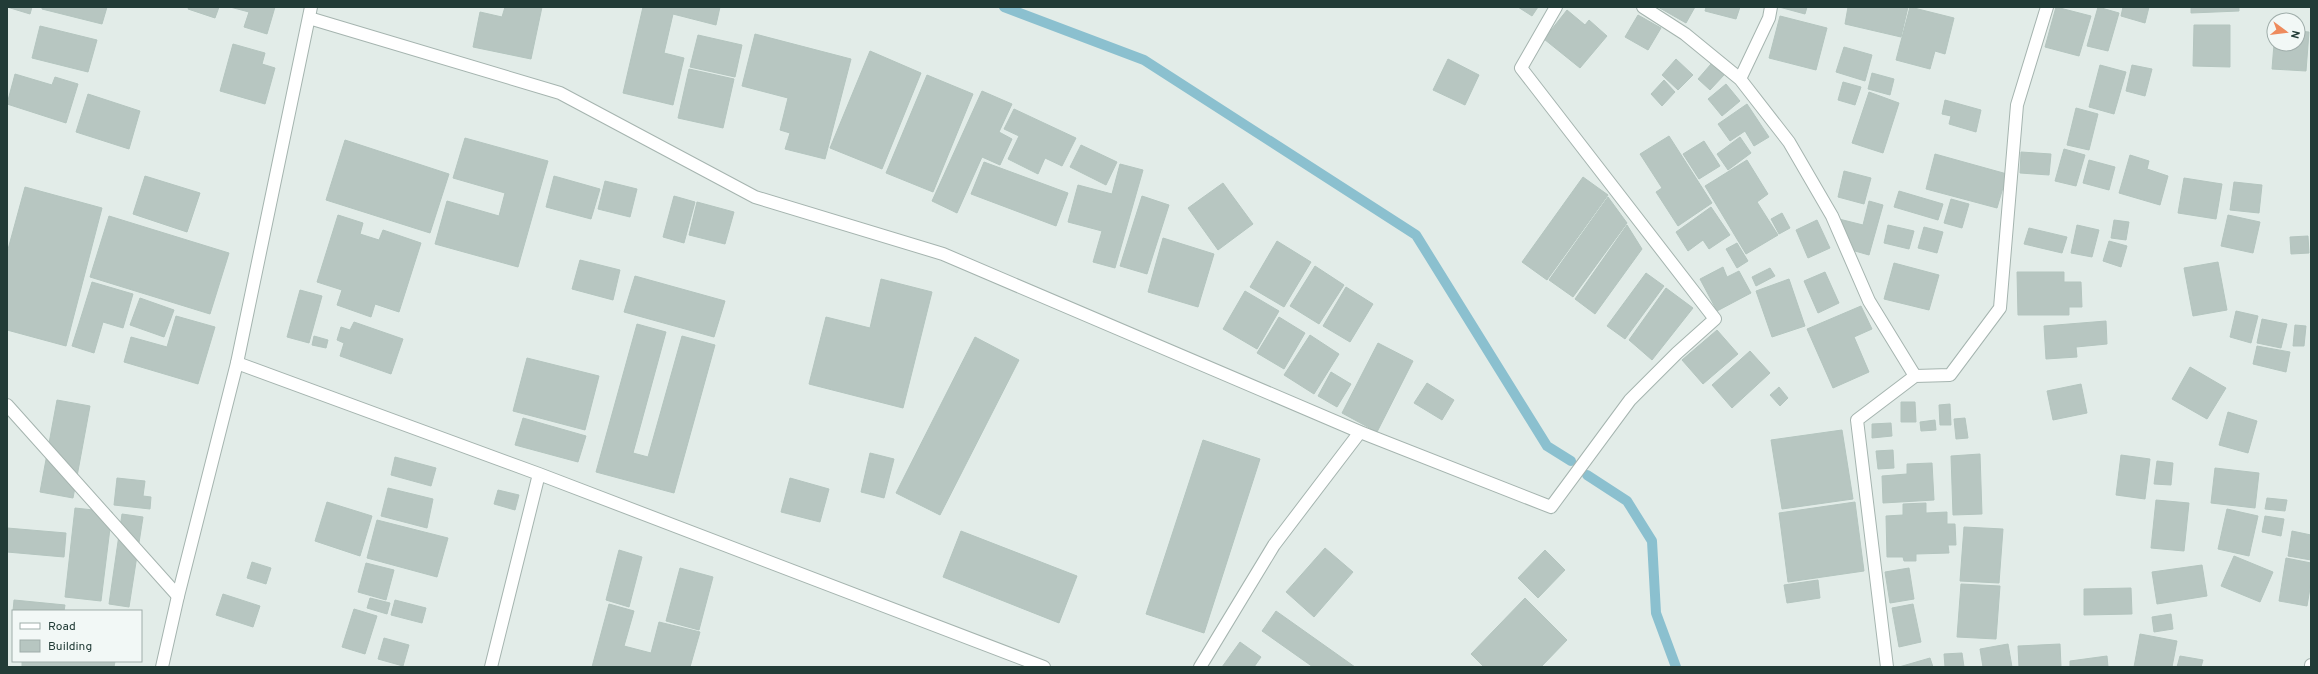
<svg xmlns="http://www.w3.org/2000/svg" width="2318" height="674" viewBox="0 0 2318 674" font-family="Overpass,sans-serif">
  <style>
    .lines { fill: none; stroke-linecap: round; stroke-linejoin: round }
    .stream { stroke: #8bc0cf; stroke-width: 10 }
    .building { fill: #b7c6c1; stroke: #b4c5bf }
    .minor-casing { stroke: #a5b4af; stroke-width: 14 }
    .tertiary-casing { stroke: #a5b4af; stroke-width: 14 }
    .minor { stroke: #fff; stroke-width: 12 }
    .tertiary { stroke: #fff; stroke-width: 12 }
  </style>
  <rect width="100%" height="100%" fill="#e2ece8"/>
  <g class="lines">
    <path class="stream" d="M1004,7L1144,60L1416,235L1547,446L1571,461
      M1587,475L1627,501L1652,541L1656,613L1676,667"/>
  </g>
  <path class="building" d="M7,7H32L30,14Z
    M42,7H107L102,24L42,9Z
    M189,7H219L215,18L188,9Z
    M230,7H275L267,34L244,27L249,12Z
    M505,7H542L531,59L473,47L480,12L502,17Z
    M643,7H720L716,25L673,14L664,53L684,58L673,105L623,93Z
    M1518,7H1538L1532,16Z
    M1658,7H1695L1686,23Z
    M1706,7H1740L1736,19L1705,11Z
    M1779,7H1807L1805,14Z
    M1848,7H1908L1901,37L1845,24Z
    M1910,7L1954,18L1945,54L1935,51L1930,69L1896,60Z
    M2056,7L2091,16L2079,56L2045,47Z
    M2098,7L2119,13L2108,51L2087,46Z
    M2123,7H2149L2145,23L2121,16Z
    M2191,7H2239V11L2191,13Z
    M1567,10L1585,25L1589,20L1607,36L1580,68L1544,39Z
    M1638,15L1661,28L1648,50L1625,37Z
    M1780,16L1827,28L1816,70L1769,58Z
    M2194,25H2230V67L2193,66Z
    M40,26L97,40L88,72L32,58Z
    M2298,31L2309,32L2306,71L2272,69L2274,44H2298Z
    M755,34L851,59L825,159L785,149L790,133L780,130L788,98L742,86Z
    M698,35L742,45L735,77L690,67Z
    M233,44L265,53L262,64L275,68L265,104L220,91Z
    M1844,47L1872,55L1865,81L1836,72Z
    M870,51L921,73L882,169L830,148Z
    M1448,59L1479,75L1465,105L1433,90Z
    M1676,59L1693,75L1678,90L1662,75Z
    M1711,64L1724,75L1710,90L1698,79Z
    M2100,65L2126,72L2114,114L2089,107Z
    M2132,65L2152,69L2145,96L2126,91Z
    M689,69L734,79L723,128L678,118Z
    M1872,73L1894,79L1890,95L1868,89Z
    M15,74L52,85L55,77L78,84L66,123L7,104Z
    M927,75L973,94L933,192L886,173Z
    M1664,80L1675,92L1662,106L1651,94Z
    M1843,82L1861,87L1855,105L1838,100Z
    M1726,84L1740,101L1722,116L1708,99Z
    M982,91L1012,104L999,132L1012,139L1000,165L982,157L957,213L932,201Z
    M1869,92L1899,103L1883,153L1852,143Z
    M88,94L140,111L129,149L76,132Z
    M1945,100L1981,110L1976,132L1949,124L1951,116L1942,114Z
    M1747,104L1769,137L1754,146L1745,131L1730,141L1718,124Z
    M2076,108L2098,114L2089,150L2067,145Z
    M1014,109L1076,138L1062,166L1045,158L1038,174L1008,159L1019,136L1004,129Z
    M1669,136L1712,203L1678,226L1656,192L1662,188L1640,154Z
    M1740,137L1751,153L1728,170L1717,154Z
    M465,138L548,161L518,267L435,244L447,201L499,216L505,193L453,178Z
    M345,140L449,174L430,233L326,200Z
    M1704,141L1720,166L1699,179L1683,154Z
    M1081,145L1117,162L1106,185L1070,167Z
    M2064,149L2085,155L2076,186L2055,181Z
    M2021,152L2051,154L2049,175L2020,173Z
    M1935,154L2007,174L1997,208L1926,189Z
    M2130,155L2149,161L2147,169L2168,176L2160,205L2119,193Z
    M1747,160L1768,194L1757,202L1778,235L1746,254L1705,186Z
    M2089,160L2115,167L2109,190L2083,183Z
    M984,162L1068,193L1056,226L971,194Z
    M1120,164L1143,170L1115,268L1093,262L1102,231L1068,222L1078,185L1112,194Z
    M1844,171L1871,178L1864,204L1838,197Z
    M145,176L200,193L187,232L133,214Z
    M554,176L600,189L591,219L546,207Z
    M1583,177L1608,195L1547,280L1522,262Z
    M2184,178L2222,184L2216,219L2178,213Z
    M605,181L637,189L630,217L598,209Z
    M2234,182L2262,185L2259,213L2230,210Z
    M1223,183L1253,224L1218,250L1188,208Z
    M25,187L102,208L66,346L7,330V253Z
    M1899,191L1943,204L1938,220L1894,207Z
    M674,196L695,202L684,243L663,237Z
    M1142,196L1169,205L1147,274L1120,266Z
    M1608,197L1627,223L1573,297L1549,280Z
    M1951,199L1969,204L1962,228L1944,223Z
    M1869,201L1883,205L1869,255L1855,251L1839,219L1863,225Z
    M697,202L734,212L725,244L689,235Z
    M1711,207L1730,235L1709,249L1703,240L1688,251L1676,232Z
    M1782,213L1790,228L1779,234L1771,219Z
    M338,215L363,223L360,234L379,240L383,230L421,243L399,312L375,304L371,317L337,305L342,290L317,282Z
    M2228,215L2260,222L2253,253L2221,246Z
    M109,216L229,253L210,314L90,277Z
    M1817,220L1830,248L1808,258L1796,230Z
    M2114,220L2129,222L2126,240L2111,238Z
    M1627,225L1642,249L1595,314L1575,299Z
    M1888,225L1914,231L1909,249L1884,243Z
    M2077,225L2099,230L2092,257L2071,253Z
    M1924,227L1943,232L1937,253L1918,248Z
    M2029,228L2067,237L2062,253L2024,244Z
    M2308,236L2309,253L2291,254L2290,237Z
    M1163,238L1214,254L1198,307L1148,292Z
    M1277,241L1311,262L1284,307L1250,287Z
    M2109,241L2127,246L2121,267L2103,261Z
    M1737,243L1748,261L1737,268L1726,249Z
    M580,260L620,270L613,300L572,289Z
    M2218,262L2227,310L2193,316L2184,268Z
    M1894,263L1939,275L1929,310L1884,299Z
    M1315,266L1344,285L1319,324L1290,306Z
    M1723,267L1727,277L1739,271L1751,293L1717,311L1700,279Z
    M1770,268L1775,276L1756,286L1752,277Z
    M1825,272L1839,303L1818,313L1804,281Z
    M2017,272H2064V282H2081L2082,307H2069V315H2018Z
    M1646,273L1664,286L1625,339L1607,326Z
    M635,276L725,301L714,337L624,312Z
    M881,279L932,292L903,408L809,384L826,317L870,328Z
    M1789,279L1805,326L1772,337L1756,291Z
    M92,282L133,294L123,328L103,322L94,353L72,346Z
    M1346,287L1373,304L1350,342L1323,326Z
    M1666,288L1693,308L1652,360L1629,340Z
    M300,290L322,296L309,343L287,337Z
    M1245,291L1279,311L1257,349L1223,329Z
    M140,298L174,310L164,337L130,325Z
    M1861,306L1872,329L1854,337L1869,372L1833,388L1807,329Z
    M2236,311L2258,316L2251,343L2230,337Z
    M176,316L215,327L198,384L124,362L131,337L167,347Z
    M1279,317L1305,333L1284,369L1257,353Z
    M2262,319L2287,324L2281,348L2257,343Z
    M2106,321L2107,344L2076,347L2077,357L2046,359L2044,326Z
    M354,322L403,339L391,374L340,356L344,343L337,340L341,327L350,330Z
    M637,324L666,332L633,453L648,457L682,336L715,345L674,493L596,472Z
    M2295,325L2306,326L2304,346H2293Z
    M1717,330L1738,354L1703,384L1682,360Z
    M1310,335L1339,354L1314,394L1284,375Z
    M314,336L328,340L326,348L312,345Z
    M975,337L1019,360L940,515L896,493Z
    M1378,343L1413,361L1377,432L1342,413Z
    M2257,346L2290,352L2286,372L2253,364Z
    M1750,351L1770,373L1732,408L1712,385Z
    M527,358L599,376L585,430L513,411Z
    M2190,367L2226,388L2207,419L2172,399Z
    M1331,372L1351,384L1337,407L1318,396Z
    M1427,383L1454,400L1442,420L1414,403Z
    M2081,384L2087,413L2053,420L2047,391Z
    M1779,387L1788,398L1780,406L1770,395Z
    M57,400L90,406L73,498L40,492Z
    M1901,402H1915L1916,422H1901Z
    M1950,404L1951,425H1940L1939,405Z
    M2228,412L2257,421L2248,453L2219,445Z
    M523,418L586,436L578,462L515,445Z
    M1965,418L1968,438L1956,439L1954,419Z
    M1935,420L1936,430L1921,431L1920,422Z
    M1891,423L1892,436L1872,438V424Z
    M1842,430L1853,499L1782,509L1771,440Z
    M1203,440L1260,459L1204,633L1146,614Z
    M1893,450L1894,468L1878,469L1876,451Z
    M870,453L894,459L884,498L861,492Z
    M1980,454L1982,514L1953,515L1951,456Z
    M2121,455L2150,459L2145,499L2116,495Z
    M395,457L436,468L431,486L391,475Z
    M2157,461L2173,463L2171,485L2154,484Z
    M1932,463L1934,500L1883,503L1882,476L1907,474V464Z
    M2215,468L2259,473L2255,508L2211,503Z
    M117,478L145,481L143,496L151,497L150,509L114,505Z
    M790,478L829,489L820,522L781,512Z
    M388,488L433,499L427,528L381,516Z
    M498,490L519,495L515,510L494,504Z
    M2267,498L2287,500L2285,511L2265,509Z
    M2156,500L2189,503L2184,551L2151,548Z
    M327,502L372,516L360,556L315,541Z
    M1855,502L1864,571L1788,582L1779,513Z
    M1926,503V513L1947,512V524H1955L1956,545H1948L1949,553L1916,554V561H1904L1903,557H1887L1886,516L1903,515V504Z
    M75,508L112,512L101,601L65,597Z
    M2227,509L2258,516L2249,556L2218,549Z
    M122,514L143,517L129,607L109,604Z
    M2265,516L2284,519L2281,536L2262,532Z
    M377,520L448,538L437,577L367,558Z
    M1964,527L2003,529L1999,583L1960,581Z
    M7,528L66,533L64,557L7,552Z
    M961,531L1077,576L1059,623L943,577Z
    M2292,531L2311,535V560L2288,556Z
    M1325,548L1353,572L1314,617L1286,592Z
    M619,550L642,557L629,607L606,600Z
    M1545,550L1565,570L1538,598L1518,578Z
    M2234,556L2273,572L2260,602L2221,586Z
    M2286,558L2311,563V582L2307,606L2279,601Z
    M252,562L271,568L266,584L247,578Z
    M366,563L394,570L386,600L358,592Z
    M2202,565L2207,596L2157,604L2152,572Z
    M680,568L713,577L699,630L666,621Z
    M1909,568L1914,599L1890,603L1885,572Z
    M1818,580L1820,598L1787,603L1784,585Z
    M1961,584L2000,586L1996,639L1957,637Z
    M2131,588L2132,614L2084,615V589Z
    M223,594L260,606L253,627L216,615Z
    M370,598L390,603L387,614L367,608Z
    M1525,598L1567,640L1541,667H1484L1471,654Z
    M14,600L65,605L64,611H13Z
    M395,600L426,608L422,623L391,615Z
    M609,604L634,611L624,646L651,653L659,622L700,632L690,667H592Z
    M1913,604L1921,642L1899,647L1892,608Z
    M354,609L377,616L365,654L342,647Z
    M1276,611L1355,667H1313L1262,631Z
    M2171,614L2173,629L2154,632L2152,617Z
    M2140,634L2177,641L2172,667H2134Z
    M384,638L409,645L403,666L378,659Z
    M1240,642L1261,657L1254,667H1222Z
    M2008,644L2012,667H1983L1980,649Z
    M2060,644L2061,667H2019L2018,646Z
    M1962,653L1964,667H1945L1944,654Z
    M2107,656L2108,667H2070V661Z
    M2180,656L2203,660L2201,667H2177Z
    M1930,658L1933,667H1899Z
    M22,661H115L114,667H22Z"/>
  <g class="lines">
    <defs>
      <path id="minor" d="M1643,7L1685,34L1740,79L1789,142L1832,216L1869,301L1915,376
        M309,18L560,93L755,197L943,254L1360,432
        M1740,79L1769,18L1771,7
        M237,363L539,474L1044,667
        M7,405L178,596
        M491,667L539,474
        M1200,667L1274,545L1360,432L1551,507L1630,400L1677,353L1715,319L1521,68L1556,7
        M1887,667L1857,420L1915,376L1950,375L2000,308L2017,105L2047,7
        M2311,667V665"/>
      <path id="tertiary" d="M162,667L178,596L237,363L311,7"/>
    </defs>
    <use href="#minor" class="minor-casing"/>
    <use href="#tertiary" class="tertiary-casing"/>
    <use href="#minor" class="minor"/>
    <use href="#tertiary" class="tertiary"/>
  </g>
  <rect width="2318" height="674" fill="none" stroke="#223c37" stroke-width="16"/>
  <rect x="12" y="610" width="130" height="52" fill="#f2f8f6" stroke="#9fadaa"/>
  <rect x="20" y="623" width="20" height="6" fill="#ffffff" stroke="#9fadaa"/>
  <text x="48" y="630" font-size="12" fill="#223c37">Road</text>
  <rect x="20" y="640" width="20" height="12" fill="#b7c6c1" stroke="#9fadaa"/>
  <text x="48" y="650" font-size="12" fill="#223c37">Building</text>
  <g transform="translate(2286 32) rotate(105)"><circle r="19" fill="#f2f8f6" stroke="#9fadaa"/>
  <path d="M0-3L7 15L0 10L-7 15Z" fill="#ee8b5d"/>
  <text y="-6" font-size="11" font-weight="bold" text-anchor="middle" fill="#223c37">N</text>
  </g>
</svg>
